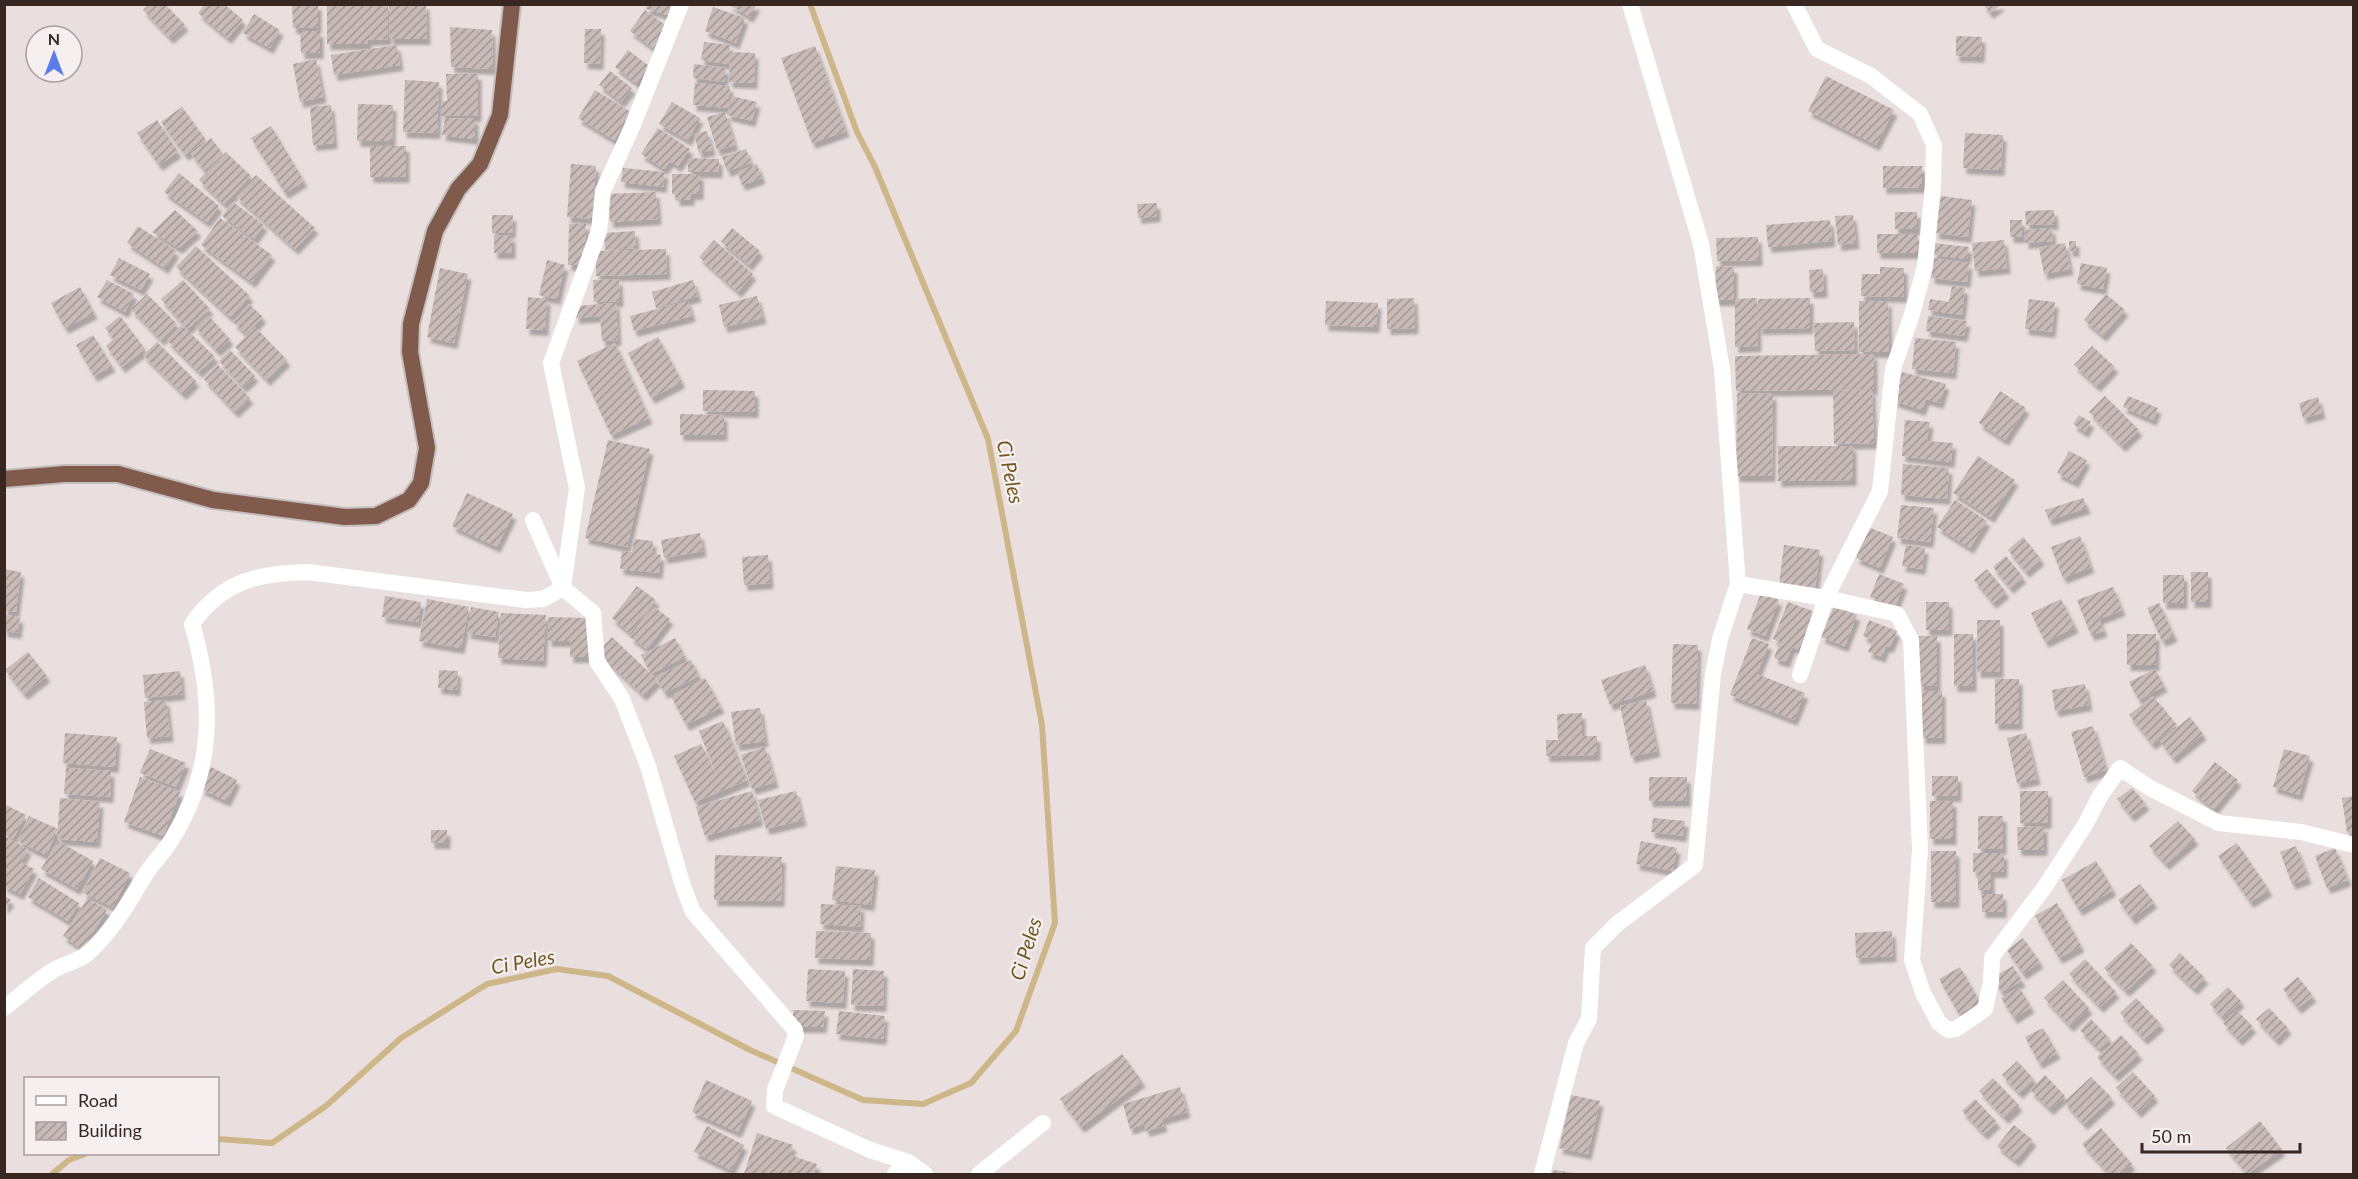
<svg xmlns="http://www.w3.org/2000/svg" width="2358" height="1179" viewBox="0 0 2358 1179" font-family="Lato,sans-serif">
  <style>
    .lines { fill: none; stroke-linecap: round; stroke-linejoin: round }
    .stream { stroke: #cdb788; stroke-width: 6 }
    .building { fill: url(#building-hatch); filter: url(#shadow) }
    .trunk-casing { stroke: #c3bebc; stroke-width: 20 }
    .minor { stroke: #fff; stroke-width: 16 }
    .trunk { stroke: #805a4a; stroke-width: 16 }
    .labels { text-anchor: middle; stroke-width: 4.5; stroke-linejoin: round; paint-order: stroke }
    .water-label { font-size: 20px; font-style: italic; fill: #71571e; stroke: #f6efef }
  </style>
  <defs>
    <pattern id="building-hatch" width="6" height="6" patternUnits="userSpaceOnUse" patternTransform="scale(1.5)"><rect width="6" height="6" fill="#c7bab7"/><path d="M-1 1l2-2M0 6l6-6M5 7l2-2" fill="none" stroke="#a39794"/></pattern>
    <filter id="shadow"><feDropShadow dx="3.5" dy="6" stdDeviation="1.5" flood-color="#0004"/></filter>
  </defs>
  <rect width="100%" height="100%" fill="#e9dfdf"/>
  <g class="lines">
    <path class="stream" d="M218,1139L272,1143L326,1106L401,1038L487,984L557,969L608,976L750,1050L863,1100L923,1104L971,1083L1016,1031L1055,923L1042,725L988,439L875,167L857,132L810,4
      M52,1174L69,1160L85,1154"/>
  </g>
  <path class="building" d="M149,4H165L185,25L170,38L143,10Z
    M205,4H224L243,20L228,38L198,13Z
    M292,4H318V28H293Z
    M327,4H388V39L368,40V44H327Z
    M389,4H426L427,39H390Z
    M647,4H671L668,15L646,9Z
    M728,4H757L750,17Z
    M1983,4H2002L1990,13Z
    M713,7L745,18L736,43L705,31Z
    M645,10L668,27L653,48L630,31Z
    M254,14L280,30L270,48L243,33Z
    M450,27L492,30L493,69L451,67Z
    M585,29H601L600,64L584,63Z
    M300,31H320V53H301Z
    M1956,36L1982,37L1981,57L1956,56Z
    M704,42L730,45L728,64L701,60Z
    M397,45L400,65L334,75L331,55Z
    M815,46L846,131L812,143L781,58Z
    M628,50L649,66L636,83L615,67Z
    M730,52L755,53L754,83L729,82Z
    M316,59L323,97L300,102L293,64Z
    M694,64L726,68L724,82L693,78Z
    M610,71L632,88L621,102L599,85Z
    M446,74H478V116H441V101H447Z
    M1826,76L1894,110L1876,145L1808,111Z
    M405,80L439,82L437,133L403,132Z
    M695,83L730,86L728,108L693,105Z
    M595,90L631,112L614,140L578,118Z
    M732,96L757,102L752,121L727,115Z
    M672,102L700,118L688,140L659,124Z
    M358,104L393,105L392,141H357Z
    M331,105L334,143L313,145L310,107Z
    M182,107L206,140L185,155L161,122Z
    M725,112L735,145L717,150L707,117Z
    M475,118V139L442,135L445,119Z
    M157,120L178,152L159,165L137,133Z
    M271,126L304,181L285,193L251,138Z
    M658,128L690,149L678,166L670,161L664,169L641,154Z
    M707,131L712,150L699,153L694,134Z
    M1965,133L2003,135L2001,170L1963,168Z
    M211,138L223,154L204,170L191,154Z
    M370,146H406V177H370Z
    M746,149L751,163L727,171L722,157Z
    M226,152L251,176L224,204L199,180Z
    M688,158L719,159V172H688Z
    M571,164L596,166L592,219L567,217Z
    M757,164L762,178L742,185L737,172Z
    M1883,166H1922V187L1883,188Z
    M623,168L665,172L663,187L621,182Z
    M179,173L219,206L207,222L164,192Z
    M672,174H700V194H691V200H676V194H672Z
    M256,175L315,228L295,249L236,196Z
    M656,192L658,219L610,222L608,194Z
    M1941,196L1972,200L1968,237L1935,233Z
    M233,202L264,225L254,239L222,216Z
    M1157,203V216L1138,218L1137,204Z
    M175,210L198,231L179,248L152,232Z
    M2054,210L2055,224L2026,225L2025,211Z
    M1895,212H1917V229H1895Z
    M492,215H513L512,233H492Z
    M1853,215L1856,243L1838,245L1835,216Z
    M220,218L272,255L252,282L201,245Z
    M1830,220L1832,241L1768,247L1766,225Z
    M2010,220H2022V237H2010Z
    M569,224H586L585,265H568Z
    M138,226L176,251L165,268L127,243Z
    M732,228L760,251L749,265L721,242Z
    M2052,228L2053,241L2025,243V230Z
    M635,231L636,248L605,250L604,233Z
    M1877,234H1918V253H1877Z
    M494,235L512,236V253H494Z
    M1758,237L1759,260L1717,261L1716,238Z
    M714,240L753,274L738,292L699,257Z
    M2004,240L2007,268L1975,271L1972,243Z
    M2069,241H2076V251H2069Z
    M1934,243L1969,247L1967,259L1933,255Z
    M2065,243L2070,269L2044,274L2039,248Z
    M196,246L250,296L230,317L176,267Z
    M666,249L667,274L596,276V251Z
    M119,258L150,274L141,290L110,275Z
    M1934,258L1969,263L1967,282L1931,278Z
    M547,260L565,265L557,299L539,295Z
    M2081,263L2107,268L2103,289L2077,284Z
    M1716,266L1734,267V300H1715Z
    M1880,267L1904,268V297L1861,296L1862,274H1880Z
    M440,268L468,274L454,343L427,337Z
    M1823,269L1824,292H1810L1809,270Z
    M619,279L620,301L594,302L593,280Z
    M107,280L134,294L125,312L97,297Z
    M183,280L210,309L187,329L161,299Z
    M693,280L698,296L656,308L652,292Z
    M1952,286L1965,288L1962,315L1928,310L1930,299L1949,302Z
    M80,287L94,313L65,328L51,303Z
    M147,294L177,324L161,340L131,309Z
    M2106,294L2125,310L2103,336L2084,320Z
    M757,296L763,318L724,327L719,305Z
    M528,297L547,299L545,330L526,329Z
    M1414,298L1415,328L1387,329V299Z
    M1757,298L1758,346L1735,347V299Z
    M1810,298V328L1759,329L1758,299Z
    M2029,299L2055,302L2052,332L2025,329Z
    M688,301L692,316L634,331L630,316Z
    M1326,301L1378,303L1376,327L1325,325Z
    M1859,301H1888L1889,352H1859Z
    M616,303L618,340L602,341L600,316L576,318L575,306Z
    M249,304L263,317L246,334L233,322Z
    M208,315L230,339L217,351L195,327Z
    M120,316L145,349L122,367L106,346L114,339L105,328Z
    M1928,316L1967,321L1964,336L1926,331Z
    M1854,322L1855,350L1815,351L1814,323Z
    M182,325L215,357L199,372L167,340Z
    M255,327L287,360L267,380L235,347Z
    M93,335L112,366L94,376L76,345Z
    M658,337L682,382L651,398L628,353Z
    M1915,338L1956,342L1953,373L1912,369Z
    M157,342L196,381L183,394L143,355Z
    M615,343L649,418L611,435L577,361Z
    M2092,346L2115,367L2097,386L2074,365Z
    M230,350L255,376L243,387L219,361Z
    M1874,354V389L1736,391L1735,356Z
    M218,365L250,398L235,412L204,379Z
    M1902,372L1946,384L1940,403L1926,399L1922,410L1894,401Z
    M703,390L755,391V412L703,411Z
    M1872,390L1874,443L1834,444L1833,391Z
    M2000,391L2026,408L2005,440L1979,423Z
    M1737,393L1773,394L1772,476H1736Z
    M2105,396L2139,430L2122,446L2089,412Z
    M2128,396L2158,408L2153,420L2123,407Z
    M2318,397L2322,413L2303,418L2299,403Z
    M680,414L724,415V435H680Z
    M2079,415L2091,422L2085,432L2073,424Z
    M1905,420L1930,422L1927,441L1953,443L1951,462L1902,456Z
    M608,440L650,449L627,547L585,538Z
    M1778,446H1853V480L1778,481Z
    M2069,451L2087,460L2075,482L2057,473Z
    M1978,456L2015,480L1991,517L1953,493Z
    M1903,464L1949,468L1947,499L1901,495Z
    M467,493L513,514L497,547L452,526Z
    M2083,498L2087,508L2049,520L2045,510Z
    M1955,500L1987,521L1970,548L1937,527Z
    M1901,505L1934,508L1930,542L1897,538Z
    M1868,527L1893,537L1880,568L1856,558Z
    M700,533L703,551L664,558L661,540Z
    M2080,536L2091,567L2063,578L2051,547Z
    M2023,537L2041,559L2026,572L2008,550Z
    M634,539L653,541L652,554L661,555L659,573L620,569L622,551L632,552Z
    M1784,545L1820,550L1815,590L1779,585Z
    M1906,545L1925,548L1922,569L1902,566Z
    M768,555L770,583L744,585L742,557Z
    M2006,556L2023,577L2010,588L1993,567Z
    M4,569L21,572L16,612L4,611Z
    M1987,569L2006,592L1993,603L1974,580Z
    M2191,572H2208V602H2191Z
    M1879,574L1904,584L1895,607L1870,597Z
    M2163,575H2184V603H2163Z
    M637,586L656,600L630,633L612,618Z
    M2113,587L2122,610L2099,619L2104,631L2091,635L2077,600Z
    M1761,593L1779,600L1765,636L1747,629Z
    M385,596L421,602L418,622L382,617Z
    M427,599L469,607L461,648L419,641Z
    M2061,599L2075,627L2045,642L2031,613Z
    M1788,602L1815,612L1800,650L1792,647L1786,662L1774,658L1780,642L1773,639Z
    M1926,602H1949V630H1926Z
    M2159,603L2174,636L2162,641L2147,608Z
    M653,606L670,619L647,649L630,637Z
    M1834,606L1857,615L1845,646L1821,637Z
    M471,607L499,612L495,637L467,633Z
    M501,613L546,615L543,661L498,658Z
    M4,615L20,617L18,633L4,631Z
    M548,617L591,618L590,657H570V641H548Z
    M1869,620L1897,631L1890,647L1886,646L1882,657L1868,652L1873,640L1863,636Z
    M1977,620H2000V672H1977Z
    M1954,634H1973V686H1954Z
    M2127,634H2156V665H2127Z
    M1919,636H1937V686H1919Z
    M612,637L651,674L641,655L675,638L685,657L651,674L658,680L643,695L597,652Z
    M1752,638L1769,644L1757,674L1805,693L1794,720L1730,695Z
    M1673,644L1698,645L1696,704L1671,703Z
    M28,652L47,676L24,694L5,670Z
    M691,660L699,676L664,693L656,676Z
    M1645,665L1653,691L1610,705L1601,680Z
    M2155,669L2164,686L2139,700L2129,682Z
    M439,670L458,671L457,690L438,688Z
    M180,671L182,694L145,698L143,675Z
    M705,678L721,707L686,725L671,696Z
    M1995,679H2019V724H1995Z
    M2085,684L2089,705L2055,711L2052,690Z
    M1922,691H1942V738H1922Z
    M2153,696L2177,725L2152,744L2129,715Z
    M166,700L170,736L147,738L144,702Z
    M1646,700L1657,751L1631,757L1620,706Z
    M760,708L765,741L736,745L731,712Z
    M1582,713V736H1597V755L1546,756V740H1558L1557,714Z
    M2190,717L2203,734L2173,758L2160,741Z
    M723,721L747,780L695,802L674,756L701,744L718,778L699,731Z
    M2093,726L2106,770L2084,777L2071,732Z
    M65,733L117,737L115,767L63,763Z
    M2026,733L2037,779L2017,783L2007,738Z
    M765,747L775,782L752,789L741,755Z
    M150,749L186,763L176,787L140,773Z
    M2284,749L2310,756L2299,795L2273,787Z
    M2215,762L2238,780L2214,809L2192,791Z
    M211,767L237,780L227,801L201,789Z
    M66,768L111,771L110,797L64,794Z
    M1932,776H1958V796H1932Z
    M140,777L180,792L163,836L124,822Z
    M1649,777H1687V801H1649Z
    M2132,788L2146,804L2131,816L2117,799Z
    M752,791L760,820L705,836L696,807Z
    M796,791L803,820L766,829L758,800Z
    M2020,791H2048V823H2020Z
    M2354,796V832L2347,833L2342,798Z
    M60,798L100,802L97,842L57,839Z
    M1930,801H1953V839H1930Z
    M4,804L26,815L13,839L4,834Z
    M29,816L58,829L46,855L17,841Z
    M1978,816H2003V849H1978Z
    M1653,818L1685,821L1683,836L1651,832Z
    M2178,821L2195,839L2166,864L2149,846Z
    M2044,826V850H2018L2017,827Z
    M431,830H447V843H431Z
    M4,836L28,849L21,862L34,869L20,894L4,886Z
    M58,841L93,861L77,889L41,869Z
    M1641,841L1677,848L1673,871L1636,864Z
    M2237,843L2269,890L2250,902L2218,856Z
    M2296,846L2308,878L2292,884L2280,852Z
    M2335,848L2348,880L2327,888L2315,856Z
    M1931,851H1956V902H1931Z
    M1973,853H2004V872H1991V890H1978V872H1973Z
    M715,855L782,857L781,901L714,900Z
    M100,858L130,873L113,907L83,893Z
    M2096,861L2113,890L2079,910L2062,880Z
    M836,866L875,870L871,905L832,900Z
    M39,878L79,903L68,921L28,897Z
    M2140,884L2154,902L2132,919L2118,900Z
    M1982,894H2003V912H1982Z
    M4,895L11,900L4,909Z
    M88,898L107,910L82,949L63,936Z
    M2057,903L2081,946L2059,958L2035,916Z
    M821,904L861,906L860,927L820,924Z
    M816,931L871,933L870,960L815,958Z
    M1892,931L1893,956L1856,958L1855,933Z
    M2023,938L2040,962L2023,974L2007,950Z
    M2131,943L2153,966L2126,991L2104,968Z
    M2180,953L2205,978L2194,989L2169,965Z
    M2085,959L2116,992L2100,1007L2069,974Z
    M2013,966L2022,981L2001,992L1993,977Z
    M1960,967L1980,1002L1959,1014L1939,979Z
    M808,969L845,971L843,1003L806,1001Z
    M853,969L884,971L883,1006L851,1005Z
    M2298,977L2313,996L2298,1008L2283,989Z
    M2063,980L2089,1008L2070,1026L2044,998Z
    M2019,987L2031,1007L2014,1018L2001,998Z
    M2228,987L2241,1001L2223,1018L2210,1004Z
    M2136,998L2161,1024L2144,1039L2120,1013Z
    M2269,1008L2288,1028L2276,1040L2256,1019Z
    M793,1010L825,1011L823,1027H796L793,1023Z
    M2237,1010L2253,1027L2239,1040L2223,1023Z
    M839,1011L885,1016L883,1039L836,1034Z
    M2091,1019L2110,1039L2099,1049L2080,1030Z
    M2043,1028L2057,1053L2039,1063L2025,1037Z
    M2121,1035L2139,1054L2115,1076L2097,1057Z
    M1122,1054L1142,1081L1081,1127L1060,1099Z
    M2017,1061L2034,1079L2019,1093L2002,1075Z
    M2133,1072L2155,1096L2138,1112L2116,1088Z
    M2045,1075L2065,1096L2050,1109L2030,1090Z
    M2091,1077L2112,1098L2084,1124L2064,1102Z
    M1993,1078L2019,1105L2005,1118L1979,1091Z
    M706,1080L752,1101L738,1132L692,1112Z
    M1180,1087L1187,1112L1162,1119L1164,1126L1146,1131L1144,1124L1130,1129L1123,1104Z
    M1571,1095L1600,1101L1588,1154L1559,1148Z
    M1975,1099L1997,1122L1984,1134L1962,1111Z
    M2260,1121L2282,1150L2247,1174L2226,1148Z
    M2014,1125L2033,1140L2016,1161L1997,1146Z
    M707,1126L744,1145L731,1170L694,1152Z
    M2101,1128L2132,1164L2120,1174H2109L2082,1144Z
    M757,1133L793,1145L790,1155L817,1164L814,1174H744Z
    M1553,1170L1574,1173V1174H1552Z"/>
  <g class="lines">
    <defs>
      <path id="trunk" d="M4,479L65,474H118L213,500L345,517L376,516L409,500L421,483L427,448L410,352L411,324L435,231L458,189L480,164L500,115L512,4"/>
    </defs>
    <use href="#trunk" class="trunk-casing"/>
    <path class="minor" d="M681,4L632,127L603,191L599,231L551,363L577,488L563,588L593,613L597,661L622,699L648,766L683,886L693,912L795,1030L796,1036L775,1090L774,1106L870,1150L908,1162L925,1174
      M1794,4L1817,49L1871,76L1920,114L1934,145L1933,185L1925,266L1912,314L1893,369L1880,491L1826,598L1800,675
      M1738,584L1826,598L1897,614L1911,640L1920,850L1912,960L1923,993L1939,1023L1948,1030L1956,1029L1985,1009L1991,982L1992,957L2044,888L2085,825L2100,796L2120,768L2150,788L2219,823L2301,832L2354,845
      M4,1008C20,996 35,982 52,971C63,964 78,962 88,953C114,930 129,901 147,872C155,861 165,851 172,839C215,770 214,699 192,624C222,581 258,573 308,572L526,600L543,599L563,588L533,520
      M895,1174L908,1162
      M979,1174L1043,1123
      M1542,1174L1576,1043L1589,1019L1593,948L1617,924L1695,865L1713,674L1720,639L1738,584L1722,369L1701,244L1630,4"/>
    <use href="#trunk" class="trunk"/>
  </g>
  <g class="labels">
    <g class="water-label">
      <text transform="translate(1010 472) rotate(78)" y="7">Ci Peles</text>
      <text transform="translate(1026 949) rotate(-73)" y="7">Ci Peles</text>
      <text transform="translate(523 962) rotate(-10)" y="7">Ci Peles</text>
    </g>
  </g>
  <rect width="2358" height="1179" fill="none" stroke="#382721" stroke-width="12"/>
  <rect x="24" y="1077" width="195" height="78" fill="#f6efef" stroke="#aa9f9d" stroke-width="1.5"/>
  <rect x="36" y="1096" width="30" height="9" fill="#ffffff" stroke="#aa9f9d" stroke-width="1.5"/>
  <text x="78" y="1107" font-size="18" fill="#382721">Road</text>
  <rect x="36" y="1122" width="30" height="18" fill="url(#building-hatch)" stroke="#aa9f9d" stroke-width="1.5"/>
  <text x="78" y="1137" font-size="18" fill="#382721">Building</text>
  <g transform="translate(54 54)"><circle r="28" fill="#f6efef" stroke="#aa9f9d" stroke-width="1.5"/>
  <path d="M0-4.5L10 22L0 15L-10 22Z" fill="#5b7ceb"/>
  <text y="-9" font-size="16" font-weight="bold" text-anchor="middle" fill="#382721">N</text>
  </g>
  <path d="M2142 1143v9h158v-9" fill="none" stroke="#382721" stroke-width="3"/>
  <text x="2151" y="1143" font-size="18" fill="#382721" stroke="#f6efef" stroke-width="4.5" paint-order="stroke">50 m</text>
</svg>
